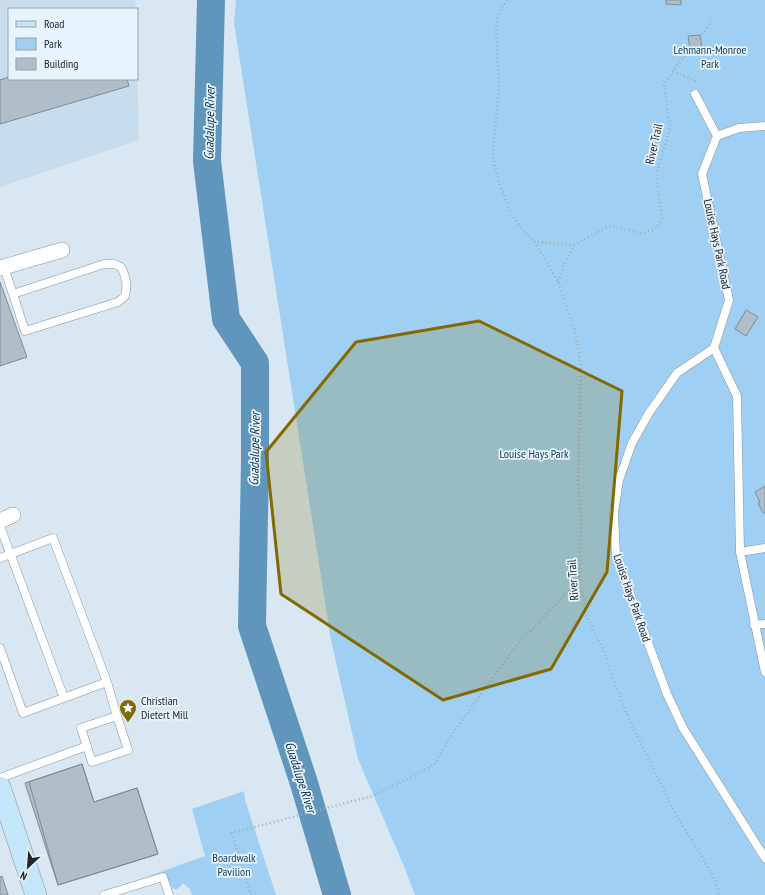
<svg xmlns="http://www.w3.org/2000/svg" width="765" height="895" viewBox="0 0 765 895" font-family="'PT Sans Narrow',sans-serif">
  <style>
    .built { fill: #c7dcec }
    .green { fill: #9fd0f3 }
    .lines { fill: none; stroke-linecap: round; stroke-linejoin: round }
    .river { stroke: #6096bc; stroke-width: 28 }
    .building { fill: #afbec9; stroke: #7e8c96 }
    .lane-casing { stroke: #86949e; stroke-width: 9 }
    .street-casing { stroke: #86949e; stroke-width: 16 }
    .secondary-casing { stroke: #86949e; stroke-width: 22 }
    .path { stroke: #a0acb5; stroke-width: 2.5; stroke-dasharray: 1 3; stroke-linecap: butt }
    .lane { stroke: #fff; stroke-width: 8 }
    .street { stroke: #fff; stroke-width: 15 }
    .secondary { stroke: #c3e6fb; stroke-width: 21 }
    .marked { fill: #846801; fill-opacity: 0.2; stroke: #846801; stroke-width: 3; stroke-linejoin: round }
    .labels { text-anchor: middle; stroke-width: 3.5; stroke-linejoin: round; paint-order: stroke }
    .park-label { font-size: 12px; fill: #15405b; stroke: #e8f4fd }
    .street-label { font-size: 12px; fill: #21272b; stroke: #e8f4fd }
    .poi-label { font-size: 12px; fill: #21272b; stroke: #e8f4fd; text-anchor: start }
    .water-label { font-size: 13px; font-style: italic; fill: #002c47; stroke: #e8f4fd }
  </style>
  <rect width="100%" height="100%" fill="#d8e7f2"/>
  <path class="built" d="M0,0H135L136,9H9V79H137V58L139,140L0,187Z"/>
  <path class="green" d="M236,0H765V895H415L403,864L358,759L331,640L234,23Z
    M244,791L245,800L276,895H192L190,889L183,883L178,889H174C167,881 161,876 149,876L205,856L192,809Z"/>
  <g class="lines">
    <path class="river" d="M211,0L207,161L226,319L255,363V461L252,626L303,780L337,895"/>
  </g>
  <path class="building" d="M666,0H681V5L666,4Z
    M700,35L702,48L690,49L688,36Z
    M9,77V79H127L129,86L0,124V80Z
    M0,282L27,357L0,366Z
    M746,310L758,317L746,336L735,329Z
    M765,486V513H763L758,503L760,502L755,492Z
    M82,764L94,802L137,788L158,854L58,885L25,783Z
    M82,764L94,802L137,788L158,854L58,885L29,782Z
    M2,876L8,895H0V877Z"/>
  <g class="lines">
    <defs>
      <path id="lane" d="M695,94L717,136
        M765,126L739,128L717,136L702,174L729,300L714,348L677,373L649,413L632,443L619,480L614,513L616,556L667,694L683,728L765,858
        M4,267L25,331L118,302L125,296C128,285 126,277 121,267L114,264H104L13,294
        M714,348L737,396L740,552L765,672
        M0,526L64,698
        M740,552L765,548
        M0,558L53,538L107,682L117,716
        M754,625L765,624
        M0,648L23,713L107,682
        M117,716L128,750L92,762L81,728Z
        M0,778L87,746
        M104,895L163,877L169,895"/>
      <path id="street" d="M0,268L62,250
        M0,521L13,515"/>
      <path id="secondary" d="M0,787L36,895"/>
    </defs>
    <use href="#lane" class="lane-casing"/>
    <use href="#street" class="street-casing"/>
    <use href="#secondary" class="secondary-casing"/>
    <path class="path" d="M507,0L499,13L496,27L499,87L494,141L493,158L499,183L510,211L518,224L534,242L542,254L558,282L574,328L578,347L581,366L578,479L581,515L580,580L586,615L605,653L611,674L629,719L676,815L701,855L715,880L719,892L718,895
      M673,71L698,82
      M534,242L574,245L609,226L641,233L655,230L662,219L656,176L670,127L664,85L673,71L712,21
      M558,282L564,265L574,245
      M251,895L232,833L372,796L412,777L435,764L448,740L513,650L579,580"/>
    <use href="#lane" class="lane"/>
    <use href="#street" class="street"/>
    <use href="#secondary" class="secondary"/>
  </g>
  <path class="marked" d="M479,321L622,391L607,572L551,669L443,700L281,594L266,452L356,342Z"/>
  <defs>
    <symbol id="sight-pin" viewBox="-11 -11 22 30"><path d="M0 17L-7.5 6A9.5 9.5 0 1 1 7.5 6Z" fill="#846801" stroke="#e8f4fd"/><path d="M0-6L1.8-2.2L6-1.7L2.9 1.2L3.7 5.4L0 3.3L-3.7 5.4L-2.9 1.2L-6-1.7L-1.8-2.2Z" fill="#fff"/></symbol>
  </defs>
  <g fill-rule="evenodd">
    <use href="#sight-pin" x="118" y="698" width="20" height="27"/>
  </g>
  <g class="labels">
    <g class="park-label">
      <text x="710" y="54">Lehmann-Monroe<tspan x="710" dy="14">Park</tspan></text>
      <text x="534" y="458">Louise Hays Park</text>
      <text x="234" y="862">Boardwalk<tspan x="234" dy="14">Pavilion</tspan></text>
    </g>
    <g class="street-label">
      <text transform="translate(654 144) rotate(-77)" y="4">River Trail</text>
      <text transform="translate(717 244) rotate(78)" y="4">Louise Hays Park Road</text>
      <text transform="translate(573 580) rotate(-94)" y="4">River Trail</text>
      <text transform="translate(632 598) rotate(71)" y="4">Louise Hays Park Road</text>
    </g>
    <g class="poi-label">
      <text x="141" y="705">Christian<tspan x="141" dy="14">Dietert Mill</tspan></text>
    </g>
    <g class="water-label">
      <text transform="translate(209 123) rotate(-89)" y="5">Guadalupe River</text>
      <text transform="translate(254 449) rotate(-89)" y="5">Guadalupe River</text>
      <text transform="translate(301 777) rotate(72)" y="5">Guadalupe River</text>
    </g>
  </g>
  <rect x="8" y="8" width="130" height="72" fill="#e8f4fd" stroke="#98a2a9"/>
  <rect x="16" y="21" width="20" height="6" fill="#c3e6fb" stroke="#98a2a9"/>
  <text x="44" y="28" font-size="12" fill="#21272b">Road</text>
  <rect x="16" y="38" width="20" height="12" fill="#9fd0f3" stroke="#98a2a9"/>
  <text x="44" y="48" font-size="12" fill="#21272b">Park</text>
  <rect x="16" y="58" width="20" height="12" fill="#afbec9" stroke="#98a2a9"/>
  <text x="44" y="68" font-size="12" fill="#21272b">Building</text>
  <g transform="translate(28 867) rotate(206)" stroke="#e8f4fd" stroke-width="3" paint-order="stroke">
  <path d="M0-3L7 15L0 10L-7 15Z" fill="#21272b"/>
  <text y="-6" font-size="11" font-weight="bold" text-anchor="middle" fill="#21272b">N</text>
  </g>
</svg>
